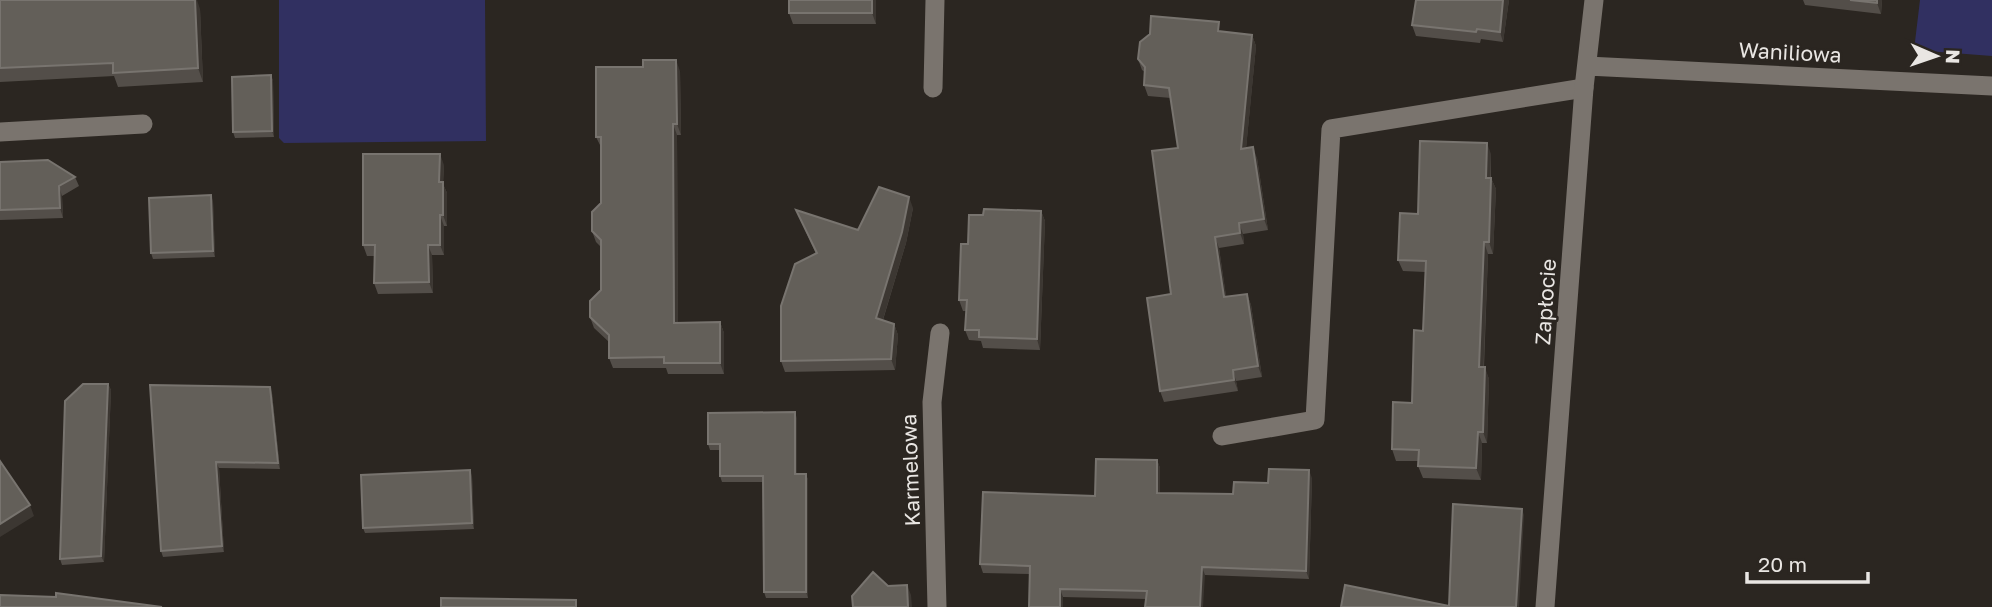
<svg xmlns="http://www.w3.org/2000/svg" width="1992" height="607" viewBox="0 0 1992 607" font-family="'Golos Text',sans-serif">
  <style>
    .grass { fill: #313061 }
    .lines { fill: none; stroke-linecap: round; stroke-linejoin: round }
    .service { stroke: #7a746e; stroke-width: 19 }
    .minor { stroke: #7a746e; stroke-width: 19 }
    .wall { fill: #534e49 }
    .shaded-wall { fill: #3c3732 }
    .building { fill: #635f59; stroke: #78746f; stroke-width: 2 }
    .labels { text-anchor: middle; stroke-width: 5; stroke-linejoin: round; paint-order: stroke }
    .street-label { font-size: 21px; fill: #e9e6e3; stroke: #2b2621 }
  </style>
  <rect width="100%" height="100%" fill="#2b2621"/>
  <path class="grass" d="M279,0H485L486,141L284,143L279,138Z
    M1920,0H1992V56L1914,50Z"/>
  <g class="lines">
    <path class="service" d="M0,132L143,124
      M1222,436L1315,420L1331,129L1584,88"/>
    <path class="minor" d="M1587,66L1992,86
      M933,88L935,0
      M937,607L932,402L940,333
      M1545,607L1584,88L1594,0"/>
  </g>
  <path class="wall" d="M0,0L200,9L203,82L118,87L114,76L0,82Z
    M876,0V24H793L789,13Z
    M1509,0L1503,42L1481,39L1480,43L1416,36L1412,25Z
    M1803,0H1882L1881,14L1805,5Z
    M1222,32L1252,35L1256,46L1246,148L1257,158L1268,230L1243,234L1244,244L1219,248L1226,297L1247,294L1251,305L1262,377L1236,381L1238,391L1164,402L1160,391L1171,294L1178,148L1171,98L1148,96L1144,85L1145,72L1142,70L1138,59Z
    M680,71L681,135H677L678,323L720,322L724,333V374H668L666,368H613L609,358V342L594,328L590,317L601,290V247L596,242L592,231L601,203V147L596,137Z
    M271,75L273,81L274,137L235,138L233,132Z
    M1491,154V178L1496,189L1493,254H1488L1484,367L1489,379L1487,443H1482L1481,480L1423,478L1418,466L1419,461H1396L1392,449L1412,403L1423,331L1425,272L1403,271L1398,260L1418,214Z
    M0,162L75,177L79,186L62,196L63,218L0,220Z
    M444,165L443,184L447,193V226H444V255H432L433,293L378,294L374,283L375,256H367L363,245Z
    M213,201L215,257L153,259L151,253Z
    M913,208L906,243L883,320L894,324L898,335L895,370L785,372L781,361L816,254L796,210L858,230Z
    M1041,211L1045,221L1040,350L983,348L981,341L969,340L965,330L966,311H963L959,300L968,244L983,215Z
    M108,384L111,390L104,562L62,565L60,559Z
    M150,385L272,393L280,469L219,468L224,552L163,557L161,551Z
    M797,418V474H806L808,480V598H766L764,592L763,482H722L720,476V450H710L708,444Z
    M1157,460L1160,468V493L1233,494L1268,483L1312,478L1309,579L1205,575L1146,599L1063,597L1030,574L983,573L980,564Z
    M472,476L474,529L365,533L363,528Z"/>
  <path class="shaded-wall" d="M195,0H197L200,9L203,82L198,68Z
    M872,0H876V24L872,13Z
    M1503,0H1509L1503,42L1500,32Z
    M1877,0H1882L1881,14L1877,3Z
    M1252,35L1256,46L1245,160L1241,149Z
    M676,60L680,71L681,135L677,124Z
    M271,75L273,81L274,137L272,131Z
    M673,124L677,135L678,334L674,323Z
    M1487,143L1491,154L1490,189L1486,178Z
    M1253,147L1257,158L1268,230L1264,219Z
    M440,154L444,165L443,184L447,193V226L443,215L439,182Z
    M1491,178L1496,189L1493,254L1489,242Z
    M59,186L62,196L63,218L60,208Z
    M211,195L213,201L215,257L213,251Z
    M909,197L913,208L906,243L880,329L876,318Z
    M1041,211L1045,221L1040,350L1037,339Z
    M440,215L444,226V255L440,245Z
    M1239,223L1243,234L1244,244L1240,233Z
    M1215,237L1219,248L1228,308L1224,297Z
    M1484,242L1488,254L1483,378L1479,367Z
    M428,245L432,255L433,293L429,282Z
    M1247,294L1251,305L1262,377L1258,366Z
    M720,322L724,333V374L720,363Z
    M894,324L898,335L895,370L891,359Z
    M1485,367L1489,379L1487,443L1483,432Z
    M1233,370L1236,381L1238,391L1234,380Z
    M108,384L111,390L104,562L101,556Z
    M270,387L272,393L280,469L278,463Z
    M795,412L797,418V480L795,474Z
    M1478,432L1482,443L1481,480L1476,468Z
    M1157,460L1160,468V501L1157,493Z
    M216,462L219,468L224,552L222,546Z
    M470,470L472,476L474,529L472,523Z
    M1309,470L1312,478L1309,579L1306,571Z
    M806,474L808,480V598L806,592Z
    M30,505L34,516L0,537V524Z
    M1522,509L1524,515L1519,607H1516Z
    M1202,567L1205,575L1203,607H1200Z
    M907,585L911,595L912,607H908Z
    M1060,589L1063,597V607H1060Z"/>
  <path class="building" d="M0,0H195L198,68L113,73V63L0,68Z
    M789,0H872V13H789Z
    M1416,0H1503L1500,32L1477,29L1476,32L1412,25Z
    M1850,0H1877V3Z
    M1151,16L1219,22L1218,31L1252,35L1241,149L1253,147L1264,219L1239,223L1240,233L1215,237L1224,297L1247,294L1258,366L1233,370L1234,380L1160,391L1147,298L1171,294L1152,151L1178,148L1169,88L1144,85L1145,67L1138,59L1140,42L1150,34Z
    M643,60H676L677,124H673L674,323L720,322V363H664V357L609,358V335L590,317V301L601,290V240L592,231V212L601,203V137H596V67H643Z
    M271,75L272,131L233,132L232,77Z
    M1420,141L1487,143L1486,178H1491L1489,242H1484L1479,367H1485L1483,432H1478L1476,468L1418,466L1419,450L1392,449L1393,402L1412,403L1414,330L1423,331L1426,261L1398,260L1400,213L1418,214Z
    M363,154H440L439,182H443V215H440V245H428L429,282L374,283L375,245H363Z
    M48,160L75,177L59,186L60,208L0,210V162Z
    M879,187L909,197L902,232L876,318L894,324L891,359L781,361V306L795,264L817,253L796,210L858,230Z
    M211,195L213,251L151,253L149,198Z
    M984,209L1041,211L1037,339L979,337V330H965L967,300H959L961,244H968L969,215H983Z
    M83,384H108L101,556L60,559L65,401Z
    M150,385L270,387L278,463L216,462L222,546L161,551Z
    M795,412V474H806V592H764L763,476H720V444H708V413Z
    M1096,459L1157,460V493L1233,494L1234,482L1268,483L1269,469L1309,470L1306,571L1202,567L1200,607H1145L1147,591L1060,589V607H1029L1030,566L980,564L983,492L1095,496Z
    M0,461L30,505L0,524Z
    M470,470L472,523L363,528L361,475Z
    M1453,504L1522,509L1516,607H1341L1345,585L1449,606Z
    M873,572L888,586L907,585L908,607H853L852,596Z
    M56,593L162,607H0V595L56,597Z
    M441,598L576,600V607H441Z"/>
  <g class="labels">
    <g class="street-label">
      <text transform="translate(1790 53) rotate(3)" y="7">Waniliowa</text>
      <text transform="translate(1546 302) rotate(-86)" y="7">Zapłocie</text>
      <text transform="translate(911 470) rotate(-92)" y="7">Karmelowa</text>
    </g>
  </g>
  <g transform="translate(1936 56) rotate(92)" stroke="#2b2621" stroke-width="5" paint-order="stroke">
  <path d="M0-5L12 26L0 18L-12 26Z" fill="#e9e6e3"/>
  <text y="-10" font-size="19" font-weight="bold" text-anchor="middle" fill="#e9e6e3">N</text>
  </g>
  <path d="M1747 572v10h121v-10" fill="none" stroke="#e9e6e3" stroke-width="3.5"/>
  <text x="1758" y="572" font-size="21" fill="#e9e6e3" stroke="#2b2621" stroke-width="5" paint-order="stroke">20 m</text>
</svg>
